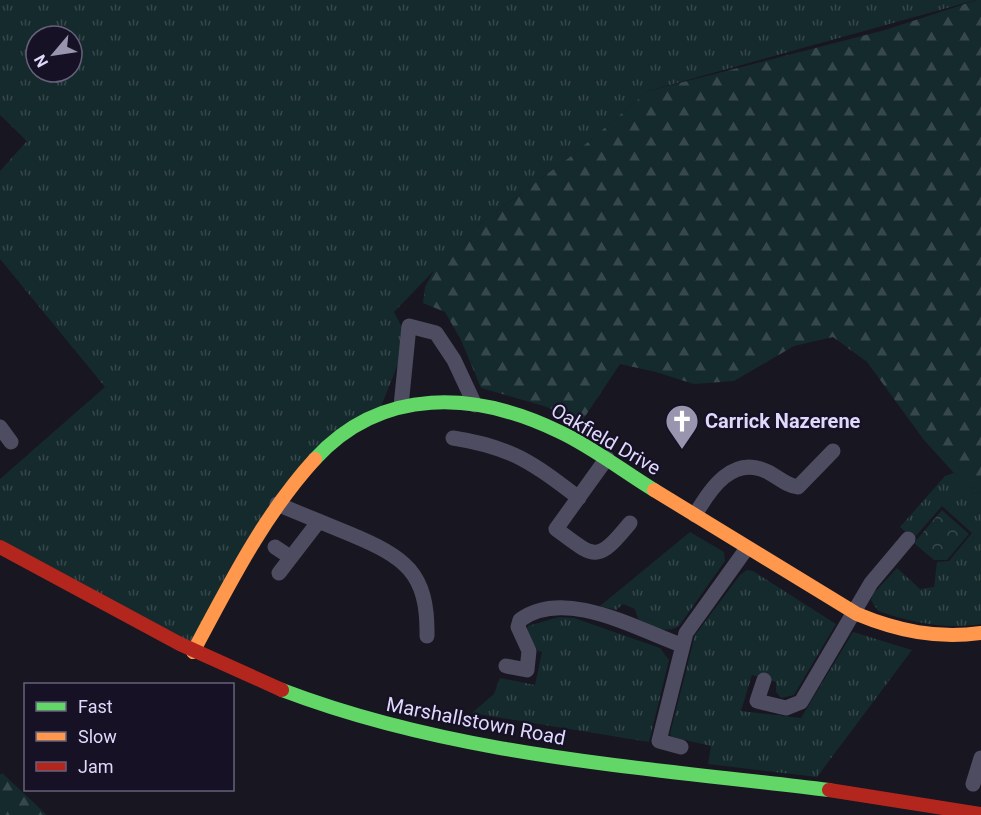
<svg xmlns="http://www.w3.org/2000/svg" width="981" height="815" viewBox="0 0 981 815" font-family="Roboto,sans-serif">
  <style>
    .grass { fill: url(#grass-tufts); fill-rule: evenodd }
    .forest { fill: url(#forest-firs) }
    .park { fill: url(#park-crowns) }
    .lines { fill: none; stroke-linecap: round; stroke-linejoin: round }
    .street { stroke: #4e4c60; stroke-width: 15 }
    .fast { stroke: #63d668; stroke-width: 14 }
    .slow { stroke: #ff974d; stroke-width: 14 }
    .jam { stroke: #b3261e; stroke-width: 14 }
    .labels { text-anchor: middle; stroke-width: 4.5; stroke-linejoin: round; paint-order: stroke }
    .poi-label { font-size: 20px; font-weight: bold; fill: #dfd9fc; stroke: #161125; text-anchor: start }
    .street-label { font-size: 20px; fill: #dfd9fc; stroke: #161125 }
  </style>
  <defs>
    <pattern id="grass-tufts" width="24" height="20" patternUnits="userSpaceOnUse" patternTransform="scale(1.5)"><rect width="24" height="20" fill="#152a2c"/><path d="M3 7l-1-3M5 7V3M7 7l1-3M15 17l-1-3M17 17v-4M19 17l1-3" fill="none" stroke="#37484c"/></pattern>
    <pattern id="forest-firs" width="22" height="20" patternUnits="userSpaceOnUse" patternTransform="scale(1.5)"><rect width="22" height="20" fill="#152a2c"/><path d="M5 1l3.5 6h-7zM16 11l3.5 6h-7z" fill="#37484c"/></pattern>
    <pattern id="park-crowns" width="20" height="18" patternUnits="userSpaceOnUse" patternTransform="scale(1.5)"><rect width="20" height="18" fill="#152a2c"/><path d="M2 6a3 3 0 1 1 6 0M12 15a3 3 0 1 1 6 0" fill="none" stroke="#37484c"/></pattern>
  </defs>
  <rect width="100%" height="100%" fill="#181620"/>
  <path class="grass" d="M0,0H976L648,91L574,154L477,226L394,312L408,339L378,414L322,448L193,652L0,547V479L105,387L0,259V171L27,141L0,115ZM36,36H72V72H36Z
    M954,473L981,494V624C947,630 910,622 878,611L871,600L873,594L897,568L920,589L934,587L937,562L949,561L972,533L942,506L913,539L900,527L945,476Z
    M690,532L724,552L725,561L679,626C664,635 652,626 638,619L635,609L623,604L616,610L600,606Z
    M747,570L753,571L836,624L794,695L781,698L776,692V682L752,675L741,711L801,718L853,632L912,650L817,777L708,764L711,746L672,737L670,734L695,635L740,575Z
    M559,617L574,618L660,648L669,660L649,742L472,713L494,694L500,678L535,685L542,652L538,651L526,631L528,626Z"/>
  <path class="forest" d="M977,0H981V494L954,473L924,440L867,362L833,337L794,346L734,381L694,384L656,372L620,364L580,424L547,407L481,388L461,340L445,312L423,303L425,287L440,259L465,235L574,154L648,91L885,30Z
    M2,773L47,815H0V775Z"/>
  <path class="park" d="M942,510L969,534L947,560H934L914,543Z"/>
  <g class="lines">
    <path class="street" d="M401,406L409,326L436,333L454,360L475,405
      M0,427L11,442
      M453,438C512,447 533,463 579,498
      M607,458L556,529C596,559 597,563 630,523
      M277,504C301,514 326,524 350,534C405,557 428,572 427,636
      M695,515C710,489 733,454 768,472C778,477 787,486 798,487L833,451
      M275,547L290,557
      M279,573L319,521
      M506,666L527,670L529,651L518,627L520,620C564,587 637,629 681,645
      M764,680L757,701L786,708L801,702L871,583L908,539
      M681,747L659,741L686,633L747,548
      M973,784L981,758"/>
    <path class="fast" d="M315,459C382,386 476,391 560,432C592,447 623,471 654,490
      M282,690C458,757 644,767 829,790"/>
    <path class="slow" d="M654,490L857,614C898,631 937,639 981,633
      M193,652C229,585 263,516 315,459"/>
    <path class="jam" d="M0,547L180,644L282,690
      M829,790L981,814"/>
  </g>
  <defs>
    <symbol id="church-pin" viewBox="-11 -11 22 30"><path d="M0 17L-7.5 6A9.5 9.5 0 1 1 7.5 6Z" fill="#9995af" stroke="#161125"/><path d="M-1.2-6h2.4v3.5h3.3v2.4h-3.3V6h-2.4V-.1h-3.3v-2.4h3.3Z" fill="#fff"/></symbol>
  </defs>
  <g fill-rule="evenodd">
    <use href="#church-pin" x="663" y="402" width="38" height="52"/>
  </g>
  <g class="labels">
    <g class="poi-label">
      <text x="705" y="428">Carrick Nazerene</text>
    </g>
    <g class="street-label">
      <text transform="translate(606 439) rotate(30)" y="7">Oakfield Drive</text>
      <text transform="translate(476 721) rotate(11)" y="7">Marshallstown Road</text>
    </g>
  </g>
  <rect x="24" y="683" width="210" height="108" fill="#161125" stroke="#66617b" stroke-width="1.5"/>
  <rect x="36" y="702" width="30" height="9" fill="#63d668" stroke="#66617b" stroke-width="1.5"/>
  <text x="78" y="713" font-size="18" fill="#dfd9fc">Fast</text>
  <rect x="36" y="732" width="30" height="9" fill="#ff974d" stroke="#66617b" stroke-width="1.5"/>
  <text x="78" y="743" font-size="18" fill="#dfd9fc">Slow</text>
  <rect x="36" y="762" width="30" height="9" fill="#b3261e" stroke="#66617b" stroke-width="1.5"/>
  <text x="78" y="773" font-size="18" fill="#dfd9fc">Jam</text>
  <g transform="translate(54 54) rotate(241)"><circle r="28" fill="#161125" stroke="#66617b" stroke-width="1.5"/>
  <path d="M0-4.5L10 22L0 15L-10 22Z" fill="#9995af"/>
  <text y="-9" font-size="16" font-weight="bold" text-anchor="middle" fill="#dfd9fc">N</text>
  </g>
</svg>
